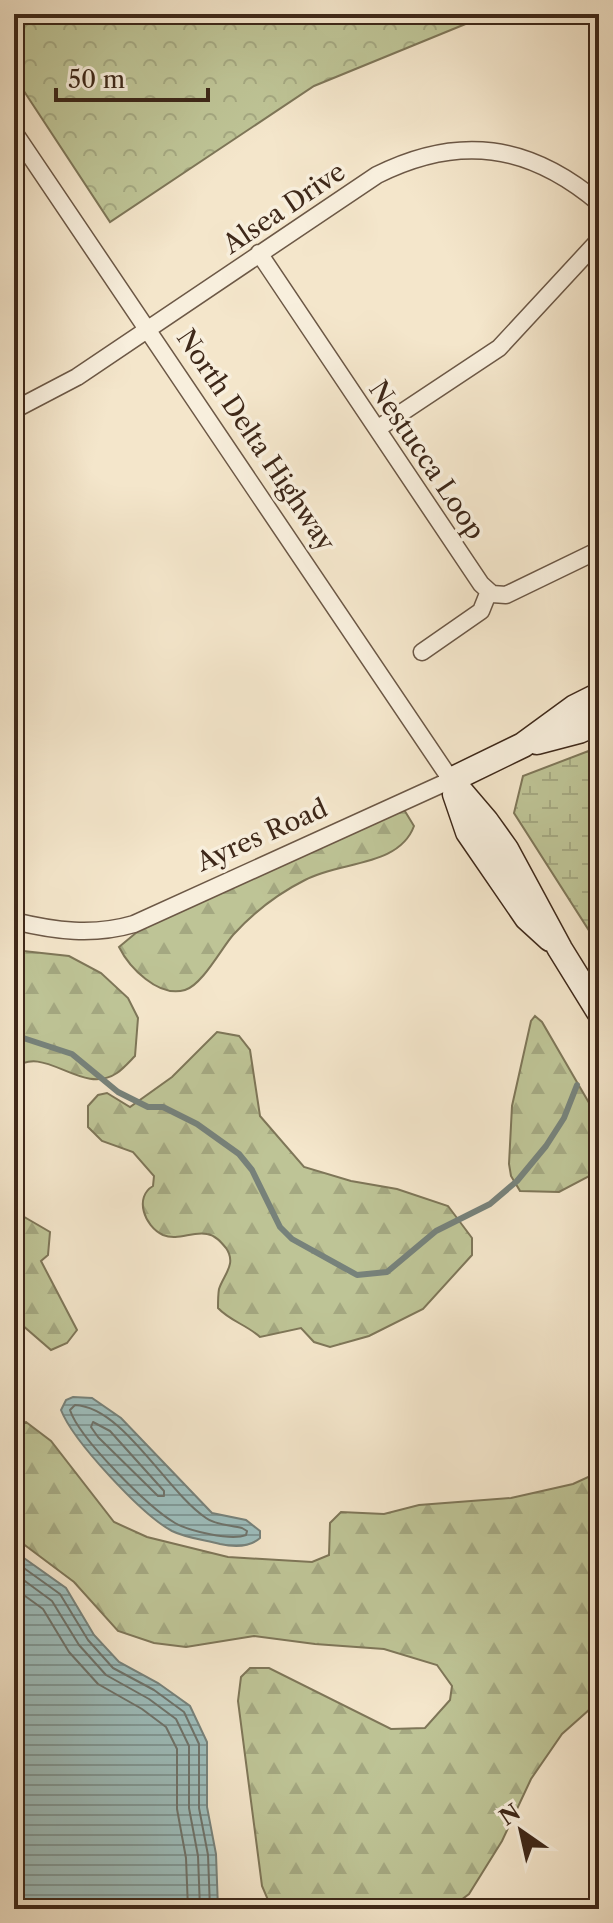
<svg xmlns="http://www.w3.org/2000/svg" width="613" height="1923" viewBox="0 0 613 1923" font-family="'Libre Caslon Text',serif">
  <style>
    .grass { fill: url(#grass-tufts); stroke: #7e7658; stroke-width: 2 }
    .forest { fill: url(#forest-firs); stroke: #7e7658; stroke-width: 2 }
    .wetland { fill: url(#wetland-marsh); stroke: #7e7658; stroke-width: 2 }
    .park { fill: url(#park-crowns); stroke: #7e7658; stroke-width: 2 }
    .water { fill: url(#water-rules); stroke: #77827b; stroke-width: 2 }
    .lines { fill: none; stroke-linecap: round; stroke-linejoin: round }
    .shore { stroke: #6e736b; stroke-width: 2 }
    .stream { stroke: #77827b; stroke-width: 6 }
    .street-casing { stroke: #6c5846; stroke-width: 19 }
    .secondary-casing { stroke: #3e2819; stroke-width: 27 }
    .street { stroke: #f8efdd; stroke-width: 16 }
    .secondary { stroke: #f8efdd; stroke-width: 24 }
    .labels { text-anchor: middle; stroke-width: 7; stroke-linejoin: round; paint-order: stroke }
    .street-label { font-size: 26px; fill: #3e2819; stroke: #f8efdd }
  </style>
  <defs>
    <pattern id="grass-tufts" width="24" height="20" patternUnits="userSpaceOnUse" patternTransform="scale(2)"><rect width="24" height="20" fill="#bec496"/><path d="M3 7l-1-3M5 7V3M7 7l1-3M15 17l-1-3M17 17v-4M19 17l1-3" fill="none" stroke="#a4a881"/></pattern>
    <pattern id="forest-firs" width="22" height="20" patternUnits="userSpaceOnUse" patternTransform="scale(2)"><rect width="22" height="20" fill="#bec496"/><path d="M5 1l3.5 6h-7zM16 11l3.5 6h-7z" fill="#a4a881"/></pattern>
    <pattern id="wetland-marsh" width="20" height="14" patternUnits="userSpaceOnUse" patternTransform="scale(2)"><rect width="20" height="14" fill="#bec496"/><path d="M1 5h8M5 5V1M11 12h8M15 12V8" fill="none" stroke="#a4a881"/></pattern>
    <pattern id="park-crowns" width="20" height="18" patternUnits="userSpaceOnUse" patternTransform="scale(2)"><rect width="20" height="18" fill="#bec496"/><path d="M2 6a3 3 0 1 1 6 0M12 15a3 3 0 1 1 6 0" fill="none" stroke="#a4a881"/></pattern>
    <pattern id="water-rules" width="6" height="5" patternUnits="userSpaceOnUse" patternTransform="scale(2)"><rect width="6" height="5" fill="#9dbebd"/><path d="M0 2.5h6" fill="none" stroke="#819a99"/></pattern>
  </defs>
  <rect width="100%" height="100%" fill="#f4e6cb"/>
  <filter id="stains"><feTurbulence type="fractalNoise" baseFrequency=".0025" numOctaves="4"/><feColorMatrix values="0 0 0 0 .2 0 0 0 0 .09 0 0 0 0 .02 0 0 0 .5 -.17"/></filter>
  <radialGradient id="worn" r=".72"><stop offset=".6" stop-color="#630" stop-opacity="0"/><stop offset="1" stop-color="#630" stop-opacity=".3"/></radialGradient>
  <path class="grass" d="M599,1757V1906L595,1894L591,1772Z"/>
  <path class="forest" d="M403,808L414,826C399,867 340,861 305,880C277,894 254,912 233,935C221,949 202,985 185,990C158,998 129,967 119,947L143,927Z
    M14,950L69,956L101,973L128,998L138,1018L135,1056C130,1061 123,1069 117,1073C81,1097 44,1042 14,1069Z
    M535,1016L542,1022L599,1120V1171L559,1192L520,1191L511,1176L509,1164L512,1106L531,1021Z
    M217,1032L239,1036L250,1050L260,1116L304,1167L351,1181L397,1189L448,1206L472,1238V1255L423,1309L369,1336L330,1347L314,1342L301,1328L260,1337C247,1325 230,1321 218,1308C218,1302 218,1295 219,1289C224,1274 237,1264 226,1248C221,1242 215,1235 207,1234C192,1231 178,1241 163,1235C144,1226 134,1197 153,1186L154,1176L133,1152L102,1141L88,1127V1106L98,1095L107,1093L130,1107L172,1077Z
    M14,1211L50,1232L48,1255L41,1261L77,1330L67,1343L51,1350L14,1318Z
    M26,1422L51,1441L114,1522L147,1537L228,1557L312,1562L329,1555L330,1523L341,1512L384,1514L419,1505L511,1498L573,1484L599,1472V1701L562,1734L531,1779L502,1841L469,1894L449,1909H273L271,1907L262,1886L238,1701L241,1677L250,1668H269L391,1729L425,1728L450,1700L452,1686L437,1665L384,1649L315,1644L254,1636L186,1647L154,1643L118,1631L74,1582L14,1537V1439L18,1429Z"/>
  <path class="wetland" d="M599,747V955L593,946L595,940L514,813L523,776Z"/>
  <path class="park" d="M14,14H490L314,86L110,222L14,76Z"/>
  <path class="water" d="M73,1397L92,1398L121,1418L212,1513L246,1520L260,1531V1538C249,1548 234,1547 220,1544C205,1540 186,1538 172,1531C142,1515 73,1441 61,1410L66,1400Z
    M14,1551L66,1588L94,1635L119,1662L158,1683L190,1706L207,1742V1807L216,1854L218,1909H14Z"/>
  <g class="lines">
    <path class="shore" d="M75,1405C123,1407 166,1491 206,1518C215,1525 231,1525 242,1528L247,1531L246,1535C231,1541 189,1531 175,1523C148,1507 79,1438 70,1410Z
      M93,1422L110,1431L164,1491V1496H158L98,1437L91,1427Z
      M14,1561L60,1594L88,1640L113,1668L154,1690L184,1712L199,1744V1808L208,1855L210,1909
      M14,1573L52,1601L79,1645L106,1675L149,1699L176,1719L189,1746V1808L198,1856L200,1909
      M14,1588L43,1609L69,1652L98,1684L142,1709L166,1727L177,1749V1809L186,1858L188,1909"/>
    <path class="stream" d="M14,1035L72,1054L118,1092L148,1107H163L197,1124L239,1154L252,1170L280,1227L292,1239L357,1275L387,1272L436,1231L490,1204L517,1181L546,1146L564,1118L577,1085"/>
    <defs>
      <path id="street" d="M14,132L451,780L134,924C93,936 55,931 14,921
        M259,253L481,584L492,594L506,595L599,550
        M14,410L77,377L377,175C459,134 529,144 599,203
        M377,429L499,348L599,240
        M422,652L481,611L489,591"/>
      <path id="secondary" d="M537,742L579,731L599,722
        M451,780L486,821L506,849L560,949L599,1012
        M451,780L523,745L575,707L599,695
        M455,794L468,832L527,918L550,939"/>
    </defs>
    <use href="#street" class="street-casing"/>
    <use href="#secondary" class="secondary-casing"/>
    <use href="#street" class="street"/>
    <use href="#secondary" class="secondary"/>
  </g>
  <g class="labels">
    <g class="street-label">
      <text transform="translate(284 208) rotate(-34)" y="9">Alsea Drive</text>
      <text transform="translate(256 440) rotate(56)" y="9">North Delta Highway</text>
      <text transform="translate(427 460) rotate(56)" y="9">Nestucca Loop</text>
      <text transform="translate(262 835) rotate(-24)" y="9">Ayres Road</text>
    </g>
  </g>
  <rect width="613" height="1923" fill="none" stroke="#f4e6cb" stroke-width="48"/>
  <rect x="16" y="16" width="581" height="1891" fill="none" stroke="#3e2819" stroke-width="4"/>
  <rect x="24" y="24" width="565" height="1875" fill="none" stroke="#3e2819" stroke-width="2"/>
  <g transform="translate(521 1831) rotate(326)" stroke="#f8efdd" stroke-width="6" paint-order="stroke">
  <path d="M0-6L14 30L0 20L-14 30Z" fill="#3e2819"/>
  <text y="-12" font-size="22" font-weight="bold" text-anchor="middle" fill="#3e2819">N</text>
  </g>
  <path d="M56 88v12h152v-12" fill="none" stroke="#3e2819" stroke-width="4"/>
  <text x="68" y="88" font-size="24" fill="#3e2819" stroke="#f8efdd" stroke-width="6" paint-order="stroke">50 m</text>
  <rect width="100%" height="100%" filter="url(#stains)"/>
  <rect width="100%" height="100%" fill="url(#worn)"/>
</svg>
